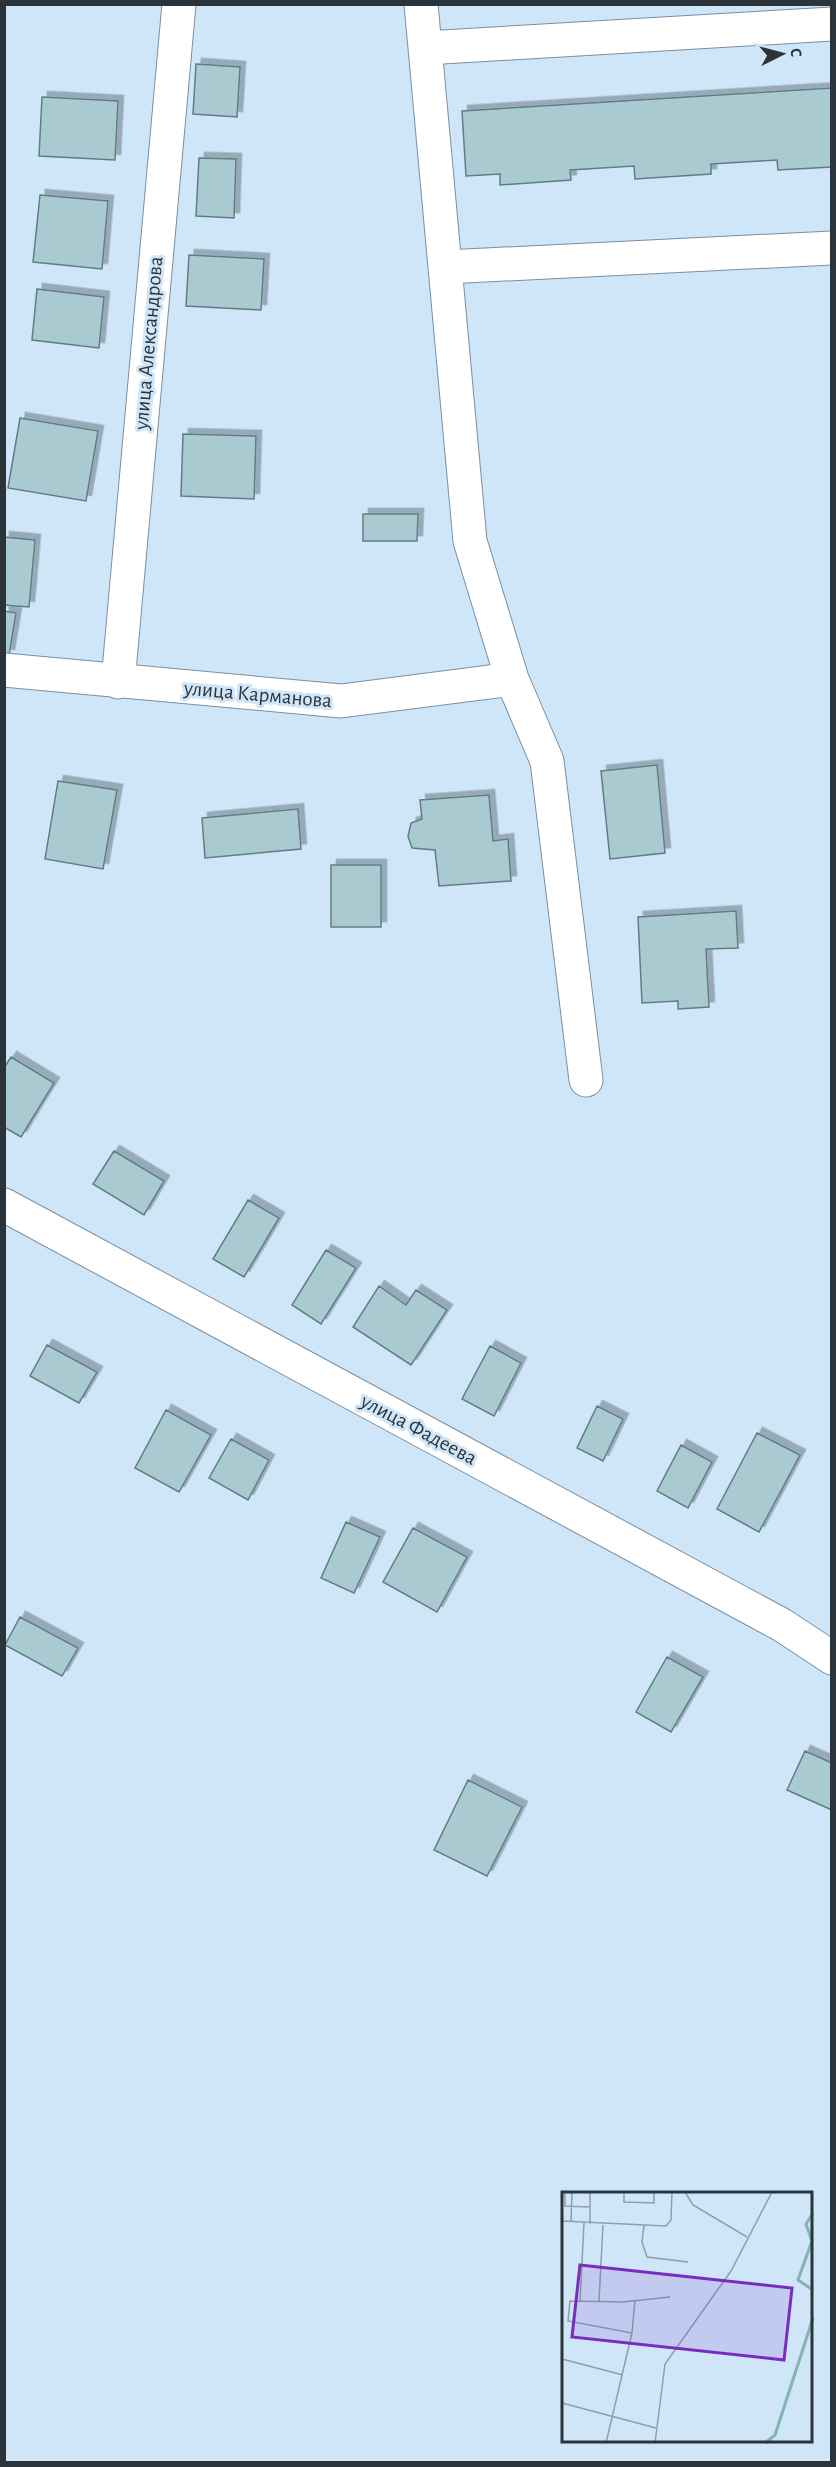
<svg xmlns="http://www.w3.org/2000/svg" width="836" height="2467" viewBox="0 0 836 2467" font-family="'Alegreya Sans',sans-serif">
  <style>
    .building { fill: #aacad2; stroke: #607d85; stroke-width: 1.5; filter: url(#shadow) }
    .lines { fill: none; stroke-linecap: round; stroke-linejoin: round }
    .minor-casing { stroke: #7b8fa1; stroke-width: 35 }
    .minor { stroke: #fff; stroke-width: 33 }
    .labels { text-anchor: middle; stroke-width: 6; stroke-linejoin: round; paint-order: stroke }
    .street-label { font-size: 21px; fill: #2b333b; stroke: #cfe6f9 }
    .inset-river { fill: none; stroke: #82b5ad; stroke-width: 3 }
    .inset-road { fill: none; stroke: #8d9ead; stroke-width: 1.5 }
    .view { fill: #7b2cbf; fill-opacity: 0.15; stroke: #7b2cbf; stroke-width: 3 }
    .inset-edge { fill: none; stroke: #2b333b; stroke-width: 3 }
  </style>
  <defs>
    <filter id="shadow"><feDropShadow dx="5.5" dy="-5.5" stdDeviation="0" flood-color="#0004"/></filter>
  </defs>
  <rect width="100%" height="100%" fill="#cfe6f9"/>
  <path class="building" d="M196,64L240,67L237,117L193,114Z
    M832,88V167L778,170L777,160L711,164V174L635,179L634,166L570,170L571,180L500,185V174L466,176L462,111Z
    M42,97L118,101L115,160L39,156Z
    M199,158L236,159L234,218L196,216Z
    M40,195L108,201L102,269L33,262Z
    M189,255L264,259L261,310L186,306Z
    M37,289L104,297L99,348L32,340Z
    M20,418L98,431L86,501L8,488Z
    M183,434L256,436L254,499L181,496Z
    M363,514H418L417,541H363Z
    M4,537L35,540L29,607L4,605Z
    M4,611L16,613L9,655L4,654Z
    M657,765L665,853L610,859L601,771Z
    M58,781L117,790L103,869L45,859Z
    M489,795L493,841L508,839L511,881L439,886L435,850L412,848L408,836L411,823L422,819L420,800Z
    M298,809L301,849L205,858L202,818Z
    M331,865H381V927H331Z
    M736,911L738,948L706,949L709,1007L678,1009V1001L642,1003L638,917Z
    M11,1057L54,1083L21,1137L4,1127V1068Z
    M114,1151L164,1181L144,1215L93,1184Z
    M248,1200L279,1218L244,1277L213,1259Z
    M326,1250L356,1268L321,1324L292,1305Z
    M379,1286L406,1305L416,1290L447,1310L411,1365L353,1327Z
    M47,1345L97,1372L79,1403L30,1376Z
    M490,1346L521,1363L494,1416L462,1399Z
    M597,1406L623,1419L603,1461L577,1448Z
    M166,1410L211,1435L179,1492L135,1468Z
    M757,1433L800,1455L759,1532L717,1509Z
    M231,1439L269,1460L248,1500L209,1478Z
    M681,1445L712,1462L688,1508L657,1491Z
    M346,1522L380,1537L354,1593L321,1578Z
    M413,1528L467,1557L437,1612L383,1582Z
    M20,1617L78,1648L62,1676L5,1645Z
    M667,1657L703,1677L671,1732L636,1712Z
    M805,1751L832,1763V1810L787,1790Z
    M468,1780L522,1807L487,1876L434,1850Z"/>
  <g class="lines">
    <defs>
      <path id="minor" d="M421,4L470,541L512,679L547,761L586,1080
        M425,48L832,24
        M445,267L832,248
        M4,670L341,701L512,679
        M118,682L179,4
        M4,1205L782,1625L832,1658"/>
    </defs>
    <use href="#minor" class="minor-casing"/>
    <use href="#minor" class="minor"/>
  </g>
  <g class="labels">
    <g class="street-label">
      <text transform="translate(148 343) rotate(-85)" y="7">улица Александрова</text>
      <text transform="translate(258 694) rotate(5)" y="7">улица Карманова</text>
      <text transform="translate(419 1429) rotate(28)" y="7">улица Фадеева</text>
    </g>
  </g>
  <g transform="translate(562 2192)">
    <rect width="250" height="250" fill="#cfe6f9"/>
    <path class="inset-river" d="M251,21L244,32L250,49L236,88L251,98M203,251L213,243L251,126"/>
    <path class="inset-road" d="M3,0V14L28,15M62,0V10L92,11V0M123,0L131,13L185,45M0,29L104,34L109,28L110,0M9,30L10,0M28,32V0M82,33L80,50L85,65L126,70M18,109L22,31M37,109L41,33M70,141L6,129L8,109L61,110L108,105M0,167L61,183M0,211L94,236M44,251L70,141L73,108M93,251L103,172L169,79L210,0"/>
    <path class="view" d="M18,73L230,96L222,168L10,145Z"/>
    <rect width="250" height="250" class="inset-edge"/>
  </g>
  <rect width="836" height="2467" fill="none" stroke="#2b333b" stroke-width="12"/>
  <g transform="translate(782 54) rotate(84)" stroke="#cfe6f9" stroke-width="4.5" paint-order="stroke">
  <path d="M0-4.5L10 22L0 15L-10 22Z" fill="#2b333b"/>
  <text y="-9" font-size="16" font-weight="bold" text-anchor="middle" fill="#2b333b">С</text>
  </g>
</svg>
